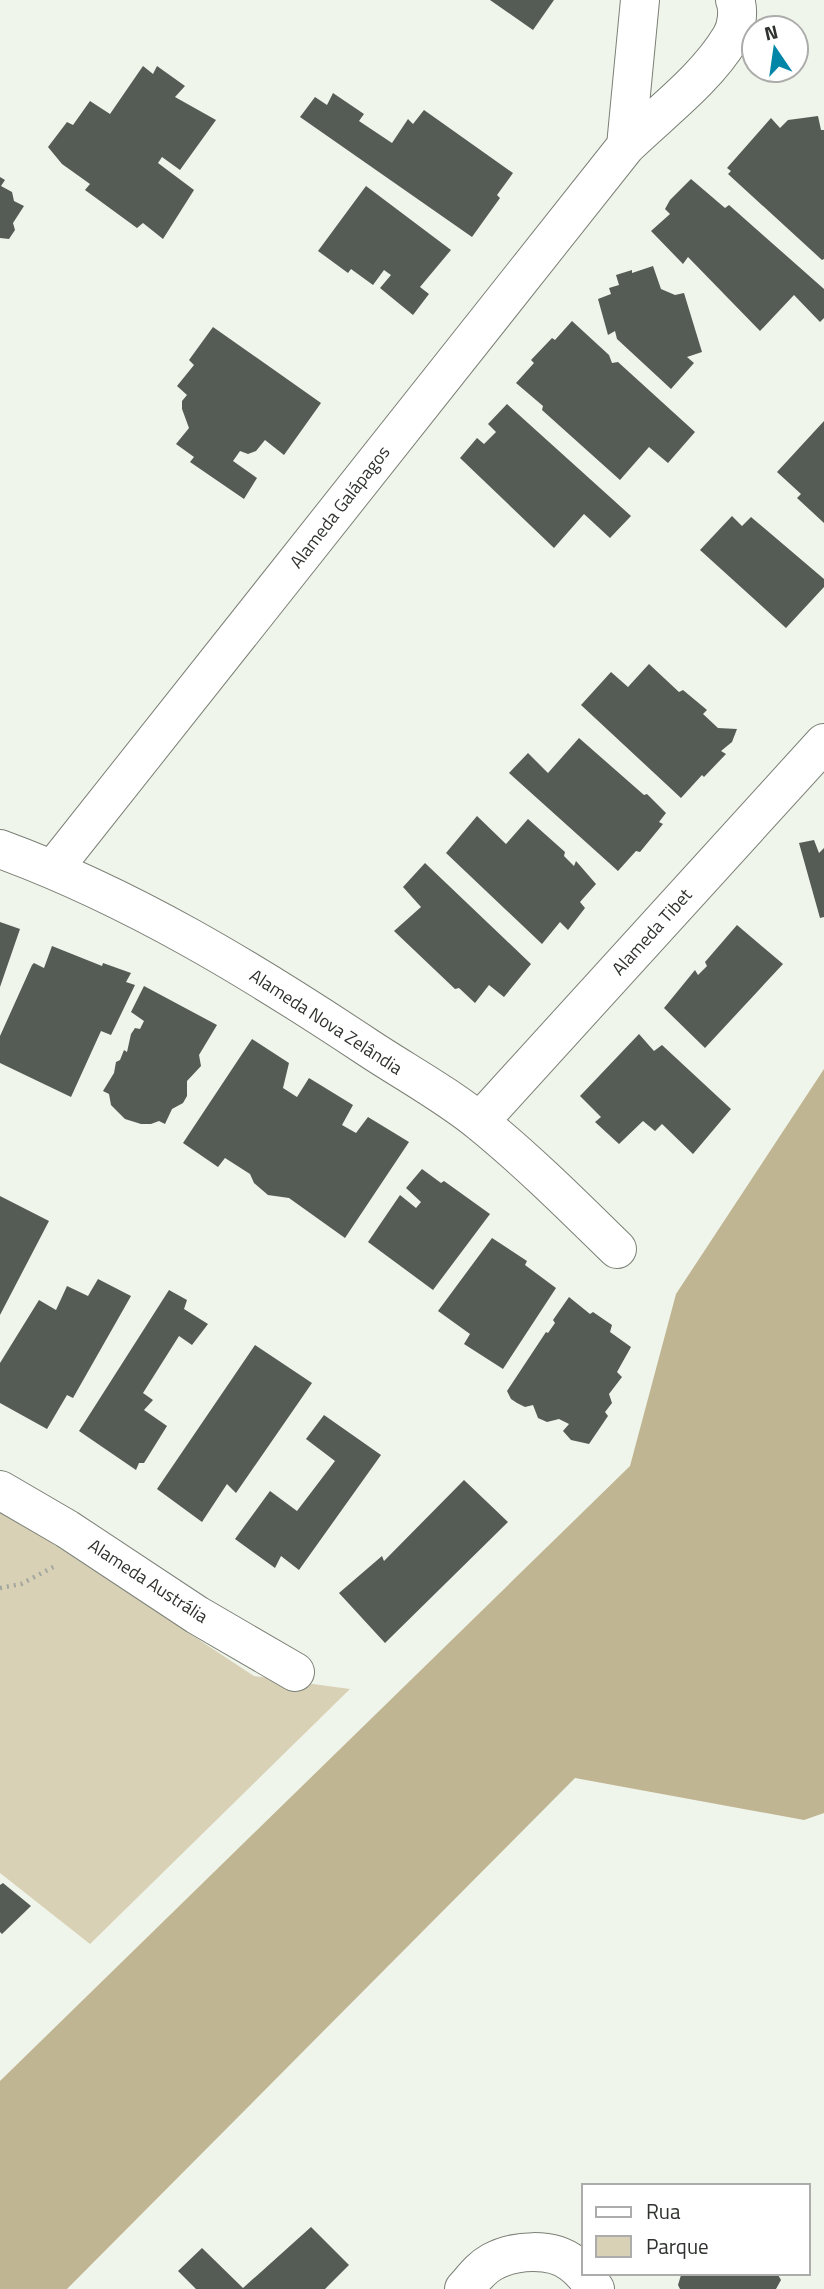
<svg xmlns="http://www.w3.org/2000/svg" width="824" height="2289" viewBox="0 0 824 2289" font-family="'Titillium Web',sans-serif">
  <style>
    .green { fill: #d9d1b6 }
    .forest { fill: #c0b592 }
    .building { fill: #545c55 }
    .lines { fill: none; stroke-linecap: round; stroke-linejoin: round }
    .minor-casing { stroke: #7b8076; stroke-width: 40 }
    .path { stroke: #a2a69f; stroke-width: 4.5; stroke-dasharray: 2 5; stroke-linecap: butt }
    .minor { stroke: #fff; stroke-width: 38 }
    .labels { text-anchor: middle; stroke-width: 7; stroke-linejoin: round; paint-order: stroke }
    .street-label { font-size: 18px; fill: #2f322e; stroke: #fff }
  </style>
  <rect width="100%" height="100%" fill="#f0f5eb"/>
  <path class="green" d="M0,1509L254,1676L350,1689L90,1944L0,1873Z"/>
  <path class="forest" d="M824,1069V1813L804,1820L575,1778L67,2289H0V2081L630,1466L676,1294Z"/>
  <path class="building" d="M490,0H554L533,30Z
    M143,66L153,74L157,66L185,86L175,97L216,120L180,170L162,157L158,163L194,190L163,239L143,223L137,228L85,190L90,184L62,164L48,147L67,122L73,125L90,101L110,114Z
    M333,93L364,114L359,121L392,143L408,119L413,124L424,110L513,173L497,195L500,198L472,237L300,117L315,97L327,105Z
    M818,116L821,130H824V259L822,260L728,174L731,171L727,168L771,118L780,128L788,120Z
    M0,177L5,180L1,186L12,192L14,201L24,206L13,223L15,230L9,239L0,238Z
    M691,179L725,208L729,205L824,289V318L820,322L794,295L760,331L688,257L683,264L651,231L670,214L665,209L670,200Z
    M366,186L451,250L420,287L429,294L413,315L380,288L391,275L384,270L373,285L351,269L348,273L318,251Z
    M653,266L661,289L675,295L684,293L702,352L687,357L694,363L671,389L617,339L615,331L608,335L598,299L611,294L609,288L619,285L616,275L632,270V273Z
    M572,321L609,355L612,363L618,362L695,432L668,463L649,447L620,480L542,410L543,406L516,383L534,363L531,360L552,338L555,340Z
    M213,327L321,403L284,455L265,440L256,451L248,454L240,451L233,461L257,478L244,499L190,462L194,457L176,444L189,428L182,409V401L187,395L177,386L194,365L189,360Z
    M507,404L631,516L610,538L584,514L554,548L460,458L477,438L484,444L496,432L488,424Z
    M824,421V523L797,498L801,494L777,472Z
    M732,516L742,526L751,517L824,579V587L786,628L700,550Z
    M649,664L679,692L683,690L707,710L703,714L718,728L737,729L732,742L721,751L726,754L704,777L702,775L681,798L581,705L611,672L628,687Z
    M579,738L644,795L647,794L666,813L659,822L663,824L640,852L636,851L618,871L509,773L528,753L548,773Z
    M477,816L506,844L528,819L565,852L564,856L574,866L576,861L596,884L580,902L585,908L568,930L560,922L542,944L446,853Z
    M814,840L819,853L824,848V917L820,918L799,843Z
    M425,863L531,964L504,997L489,985L475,1003L459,988L455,989L394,931L421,907L403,887Z
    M0,922L20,929L0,987Z
    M737,925L783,964L705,1048L664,1008L695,970L698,975L707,966L705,962Z
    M52,946L102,966L103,963L131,973L126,982L135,985L111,1035L101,1031L71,1097L0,1063V1036L32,965L34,963L44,968Z
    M144,986L217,1025L199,1055L201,1066L187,1081V1096L183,1103L172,1109L165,1124L159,1121L151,1124H141L125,1119L111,1105L109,1094L103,1091L114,1073L116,1062L120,1060L124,1050L127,1052L131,1034L135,1028L140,1029L144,1021L131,1012Z
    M639,1034L654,1051L662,1045L731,1109L693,1154L662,1124L655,1131L643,1121L619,1144L595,1122L601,1117L580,1096Z
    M252,1039L289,1063L283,1088L297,1097L309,1078L353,1105L342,1125L356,1133L368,1117L409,1142L345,1238L289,1198L268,1195L254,1183L250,1174L225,1158L218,1167L183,1143Z
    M422,1169L441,1183L444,1181L490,1214L433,1290L368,1242L400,1195L416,1208L421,1202L406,1188Z
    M0,1196L49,1221L0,1315Z
    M492,1238L527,1261L525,1265L556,1288L503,1369L464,1344L470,1334L438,1311Z
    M98,1279L131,1296L73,1398L67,1395L47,1429L0,1403V1363L39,1300L56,1310L67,1286L88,1296Z
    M169,1290L187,1300L184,1309L208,1324L192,1345L179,1336L143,1393L153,1400L144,1410L167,1426L144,1463H139L136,1470L79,1431Z
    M569,1297L590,1314L593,1312L612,1325L610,1332L631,1347L617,1372L622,1377L609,1394L612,1403L605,1412L608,1416L589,1444L571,1440L563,1431L569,1424L559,1419L547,1422L538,1418L533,1405L525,1407L517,1403L511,1399L507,1391L546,1332L548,1333L555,1323L553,1320Z
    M255,1345L312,1383L236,1493L227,1484L202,1522L157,1489Z
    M324,1415L381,1455L299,1570L281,1556L275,1568L235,1539L270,1491L297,1511L335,1461L306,1439Z
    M464,1480L508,1522L385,1643L339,1593L382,1556L384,1561Z
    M3,1883L31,1906L2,1934L0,1932V1885Z
    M311,2227L349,2265L325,2289H196L178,2271L202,2248L243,2288Z
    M684,2273H777L781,2280L776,2289H680L678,2285L681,2275Z"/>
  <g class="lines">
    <defs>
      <path id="minor" d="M626,146L640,0
        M0,849C131,897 251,970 367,1047C403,1071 449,1096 481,1123C529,1162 573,1206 617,1249
        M54,868L626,146C661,112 706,79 731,37C737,27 739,10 735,0
        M480,1121L824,743
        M0,1490L67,1529L197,1615L295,1672
        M464,2289C473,2279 481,2268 492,2262C514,2250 552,2247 573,2264C581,2270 589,2280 595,2289"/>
    </defs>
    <use href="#minor" class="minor-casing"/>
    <path class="path" d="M0,1588L21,1584L57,1565"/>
    <use href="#minor" class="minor"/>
  </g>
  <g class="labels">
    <g class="street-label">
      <text transform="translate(340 507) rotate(-52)" y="6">Alameda Galápagos</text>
      <text transform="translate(652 932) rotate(-48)" y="6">Alameda Tibet</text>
      <text transform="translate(326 1022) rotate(33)" y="6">Alameda Nova Zelândia</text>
      <text transform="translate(148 1581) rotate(33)" y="6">Alameda Austrália</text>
    </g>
  </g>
  <rect x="582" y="2184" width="228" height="91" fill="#ffffff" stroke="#acadab" stroke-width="2"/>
  <rect x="596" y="2207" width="35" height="10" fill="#ffffff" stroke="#acadab" stroke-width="2"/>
  <text x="646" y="2219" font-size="21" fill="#2f322e">Rua</text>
  <rect x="596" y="2236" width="35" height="21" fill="#d9d1b6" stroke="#acadab" stroke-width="2"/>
  <text x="646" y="2254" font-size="21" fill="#2f322e">Parque</text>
  <g transform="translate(775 49) rotate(347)"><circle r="33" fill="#ffffff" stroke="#acadab" stroke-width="2"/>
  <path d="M0-5L12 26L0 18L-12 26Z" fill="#0286a8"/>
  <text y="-10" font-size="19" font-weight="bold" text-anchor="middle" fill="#2f322e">N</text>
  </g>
</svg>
